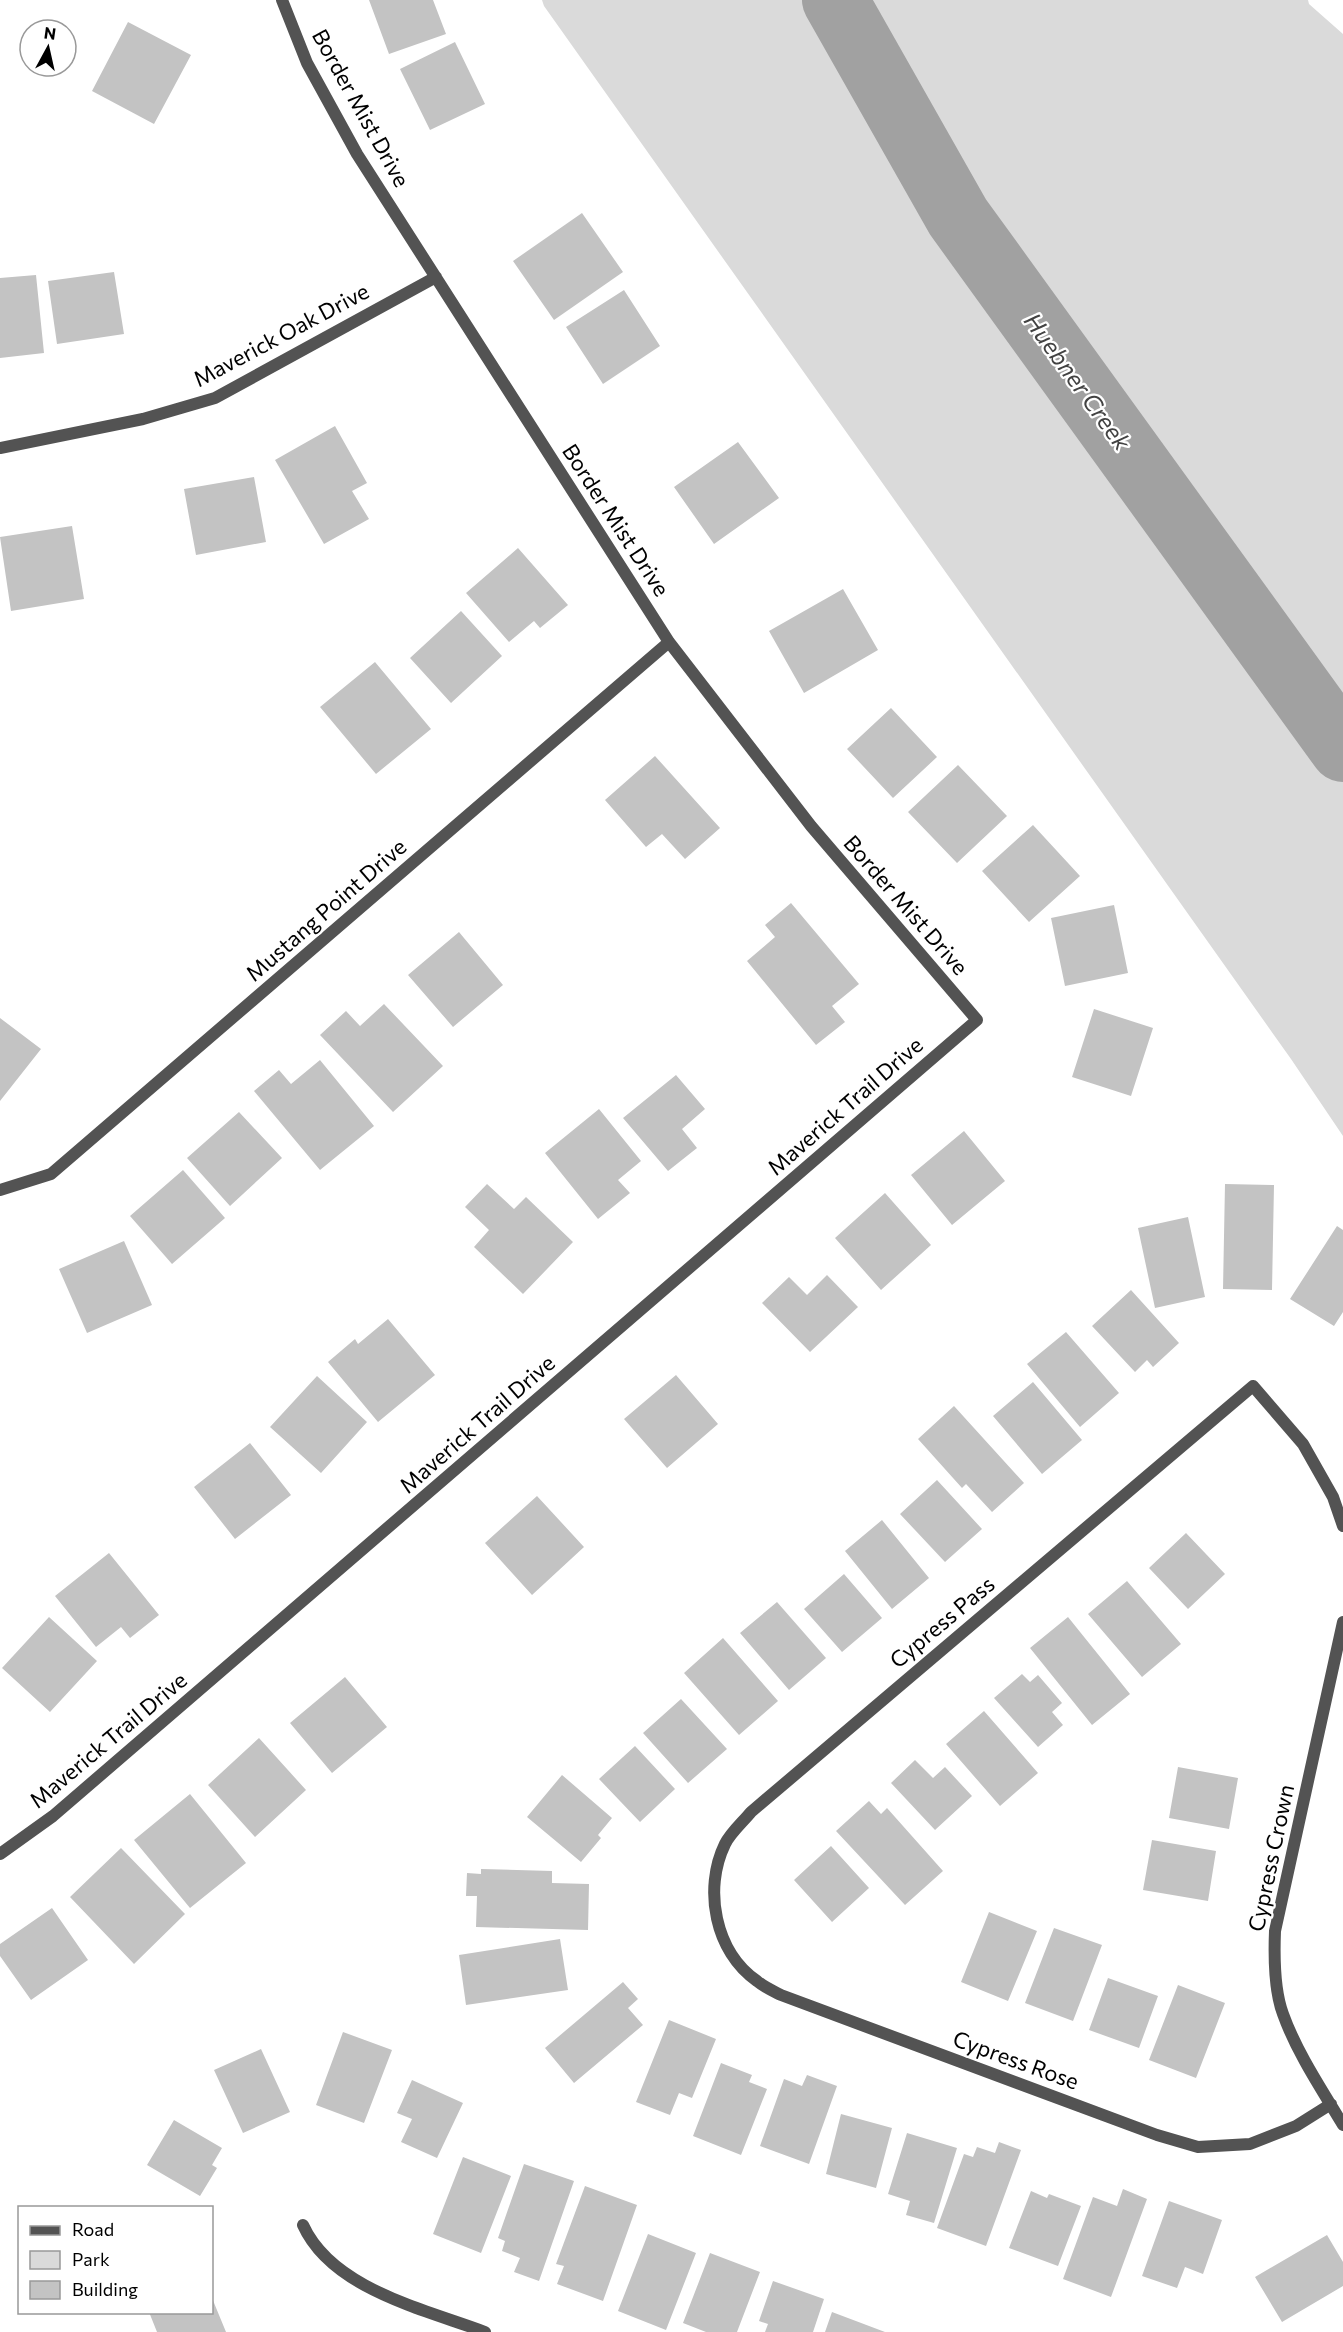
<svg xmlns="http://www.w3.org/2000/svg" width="1343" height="2332" viewBox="0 0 1343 2332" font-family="Commissioner,sans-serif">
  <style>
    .green { fill: #dadada }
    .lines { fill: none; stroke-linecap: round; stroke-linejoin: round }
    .river { stroke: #a1a1a1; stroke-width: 66 }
    .building { fill: #c3c3c3 }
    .street { stroke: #535353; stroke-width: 12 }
    .labels { text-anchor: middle; stroke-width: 4.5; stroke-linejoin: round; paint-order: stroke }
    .street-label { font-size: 22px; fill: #000; stroke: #fff }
    .water-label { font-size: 24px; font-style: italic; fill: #424242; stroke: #fff }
  </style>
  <rect width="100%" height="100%" fill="#fff"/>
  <path class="green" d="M542,0H1308L1309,4L1343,34V1136L1291,1059L544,6Z"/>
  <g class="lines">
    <path class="river" d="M835,0L958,217L1343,749"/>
  </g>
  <path class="building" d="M369,0H433L446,34L389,54Z
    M128,22L191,55L154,124L92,91Z
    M455,42L485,104L430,130L400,69Z
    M582,213L623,272L554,320L513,261Z
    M114,272L124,334L57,344L48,281Z
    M36,275L44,353L0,358V278Z
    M624,290L660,346L603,384L566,327Z
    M335,426L367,483L352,491L369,519L324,544L275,460Z
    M738,442L779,498L714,544L674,487Z
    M254,477L266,542L196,555L184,489Z
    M72,526L84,599L11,611L0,537Z
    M518,548L568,605L540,628L534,621L509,642L466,593Z
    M843,589L878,650L804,693L769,631Z
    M461,611L502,656L451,703L410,658Z
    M375,662L431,729L376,774L320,707Z
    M891,708L937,757L893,798L847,749Z
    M655,756L720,828L685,859L662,834L646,847L605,800Z
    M958,765L1007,816L957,863L908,812Z
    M1033,825L1080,876L1029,922L982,871Z
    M791,903L859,984L832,1006L845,1022L816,1045L747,961L775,937L765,925Z
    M1114,905L1128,973L1065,986L1051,918Z
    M459,932L503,985L453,1027L408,975Z
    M384,1004L443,1066L393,1112L320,1035L346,1011L360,1026Z
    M1094,1009L1153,1028L1131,1096L1072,1077Z
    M0,1018L41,1049L0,1101Z
    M320,1060L374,1126L320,1170L254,1091L279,1070L291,1084Z
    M676,1075L705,1109L682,1129L697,1148L668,1171L623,1118Z
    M599,1109L641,1161L618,1180L630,1193L598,1219L545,1153Z
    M239,1112L282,1158L230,1206L187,1158Z
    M964,1131L1005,1181L952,1225L911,1175Z
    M183,1170L225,1218L172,1264L130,1216Z
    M487,1184L514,1209L526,1197L573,1242L523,1294L474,1247L489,1230L465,1207Z
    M1225,1184L1274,1185L1272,1290L1223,1289Z
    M885,1193L931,1245L881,1290L835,1238Z
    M1188,1217L1205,1297L1155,1308L1138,1228Z
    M1337,1226L1343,1230V1312L1334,1326L1290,1299Z
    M124,1241L152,1305L87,1333L59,1269Z
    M827,1275L858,1307L810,1352L762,1303L789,1277L807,1295Z
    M1131,1290L1179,1343L1153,1367L1147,1360L1135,1372L1092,1326Z
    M388,1319L435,1375L378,1422L328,1362L355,1339L358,1344Z
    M1066,1332L1119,1393L1080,1427L1027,1364Z
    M676,1375L718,1424L667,1468L624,1419Z
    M317,1376L367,1422L321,1473L270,1427Z
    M1033,1382L1082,1440L1042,1474L993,1416Z
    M954,1406L1024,1483L992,1512L966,1484L962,1488L918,1439Z
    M250,1443L291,1495L235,1539L194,1487Z
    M937,1480L982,1529L945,1562L900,1514Z
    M537,1496L584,1547L532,1595L485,1543Z
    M882,1520L929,1578L892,1609L845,1551Z
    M1186,1533L1225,1574L1188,1609L1149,1568Z
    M109,1553L159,1615L130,1638L121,1627L96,1647L55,1596Z
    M844,1574L882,1618L842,1652L804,1609Z
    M1127,1581L1181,1644L1142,1677L1088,1614Z
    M777,1602L826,1658L789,1690L740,1633Z
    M49,1617L97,1661L50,1712L2,1668Z
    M1068,1617L1130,1694L1092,1725L1030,1648Z
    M723,1638L778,1701L739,1735L684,1673Z
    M1022,1674L1030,1682L1038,1675L1062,1703L1052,1712L1063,1725L1038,1747L994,1698Z
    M345,1677L387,1727L332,1773L290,1723Z
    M681,1699L727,1749L688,1783L643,1733Z
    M984,1711L1038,1773L1000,1806L946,1744Z
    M259,1738L306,1790L255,1837L208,1785Z
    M635,1746L675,1789L640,1822L599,1779Z
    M915,1760L933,1778L945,1767L972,1796L935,1830L891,1783Z
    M1178,1767L1238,1778L1229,1829L1169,1818Z
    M562,1775L612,1818L598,1835L601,1838L581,1862L527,1817Z
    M190,1794L246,1863L190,1908L134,1840Z
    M869,1801L881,1814L887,1808L943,1871L905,1905L836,1831Z
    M1152,1840L1216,1851L1208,1901L1143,1890Z
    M831,1846L869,1888L832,1922L794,1880Z
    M121,1848L185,1914L134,1964L70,1897Z
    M481,1869L552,1871V1883L589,1884L588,1930L476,1927L477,1896H466L467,1873L481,1874Z
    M52,1908L88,1960L31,2000L0,1956V1944Z
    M989,1912L1037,1931L1008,2001L961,1982Z
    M1054,1928L1102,1945L1073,2021L1025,2003Z
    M560,1939L568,1990L466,2005L459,1955Z
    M1108,1978L1158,1996L1139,2048L1089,2030Z
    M623,1982L638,1999L628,2008L643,2025L574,2083L545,2048Z
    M1178,1985L1225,2003L1196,2078L1149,2060Z
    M669,2020L716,2039L692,2098L679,2093L670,2115L636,2102Z
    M343,2032L392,2050L364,2123L316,2105Z
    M261,2049L290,2112L243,2133L214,2070Z
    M721,2063L752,2075L749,2082L767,2089L741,2155L693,2136Z
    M807,2075L837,2086L809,2164L760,2146L784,2079L802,2086Z
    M412,2080L463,2103L437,2158L401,2142L412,2119L397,2113Z
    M841,2114L892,2128L876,2188L826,2174Z
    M174,2120L222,2148L212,2165L217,2168L200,2196L147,2165Z
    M907,2133L957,2148L934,2223L906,2215L910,2201L888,2194Z
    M999,2142L1021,2150L986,2246L937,2228L964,2154L973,2157L977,2147L995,2153Z
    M463,2157L511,2176L481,2253L433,2234Z
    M524,2164L574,2181L539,2281L514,2272L520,2258L502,2251L505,2241L498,2238Z
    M585,2186L637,2205L603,2301L557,2284L564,2266L556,2264Z
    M1123,2189L1147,2199L1111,2297L1063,2279L1093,2197L1117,2206Z
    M1031,2191L1047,2198L1049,2194L1081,2206L1058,2266L1009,2248Z
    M1169,2201L1222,2220L1203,2274L1185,2267L1177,2288L1142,2276Z
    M648,2234L696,2253L666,2330L618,2311Z
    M1327,2235L1343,2262V2286L1282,2322L1255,2277Z
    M710,2253L760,2272L737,2332H706L683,2323Z
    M773,2281L824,2299L813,2332H765L768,2324L759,2321Z
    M212,2298L226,2332H157L149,2312H212Z
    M832,2312L885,2332H825Z"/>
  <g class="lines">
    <path class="street" d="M0,448L143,419L215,398L436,277
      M0,1190L51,1174L669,642
      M1343,1622L1275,1931C1274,1956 1274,1990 1283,2014C1297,2053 1322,2090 1343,2125
      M0,1854L53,1816L977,1020L811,826L669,642L357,154L307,63L282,0
      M1331,2104L1296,2126L1250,2144L1198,2147L1157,2135L781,1995C773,1991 764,1987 757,1981C715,1952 703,1889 725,1844C731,1832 743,1822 751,1812L1253,1386L1303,1444L1333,1497L1343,1526
      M303,2225C332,2289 424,2309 485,2332"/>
  </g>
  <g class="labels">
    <g class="street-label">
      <text transform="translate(361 108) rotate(61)" y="8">Border Mist Drive</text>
      <text transform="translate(281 335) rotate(-28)" y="8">Maverick Oak Drive</text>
      <text transform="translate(616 520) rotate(57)" y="8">Border Mist Drive</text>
      <text transform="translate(906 905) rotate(49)" y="8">Border Mist Drive</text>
      <text transform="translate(326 910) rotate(-41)" y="8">Mustang Point Drive</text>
      <text transform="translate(845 1106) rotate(-41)" y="8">Maverick Trail Drive</text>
      <text transform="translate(477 1424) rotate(-41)" y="8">Maverick Trail Drive</text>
      <text transform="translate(942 1622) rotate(-40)" y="8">Cypress Pass</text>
      <text transform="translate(108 1740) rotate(-40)" y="8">Maverick Trail Drive</text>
      <text transform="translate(1271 1858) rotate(-78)" y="8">Cypress Crown</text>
      <text transform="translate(1016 2060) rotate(20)" y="8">Cypress Rose</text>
    </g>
    <g class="water-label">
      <text transform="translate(1077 382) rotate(54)" y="8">Huebner Creek</text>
    </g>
  </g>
  <rect x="18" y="2206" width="195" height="108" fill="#ffffff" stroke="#999999" stroke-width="1.5"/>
  <rect x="30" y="2226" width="30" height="9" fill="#535353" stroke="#999999" stroke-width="1.5"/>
  <text x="72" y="2236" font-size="18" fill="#000000">Road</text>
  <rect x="30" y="2251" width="30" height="18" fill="#dadada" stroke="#999999" stroke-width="1.5"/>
  <text x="72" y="2266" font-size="18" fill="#000000">Park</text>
  <rect x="30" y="2281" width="30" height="18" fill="#c3c3c3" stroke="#999999" stroke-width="1.5"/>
  <text x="72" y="2296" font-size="18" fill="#000000">Building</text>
  <g transform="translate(48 48) rotate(8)"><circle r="28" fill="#ffffff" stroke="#999999" stroke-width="1.5"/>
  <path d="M0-4.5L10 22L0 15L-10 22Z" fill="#000000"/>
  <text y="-9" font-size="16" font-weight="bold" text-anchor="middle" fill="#000000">N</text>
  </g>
</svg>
